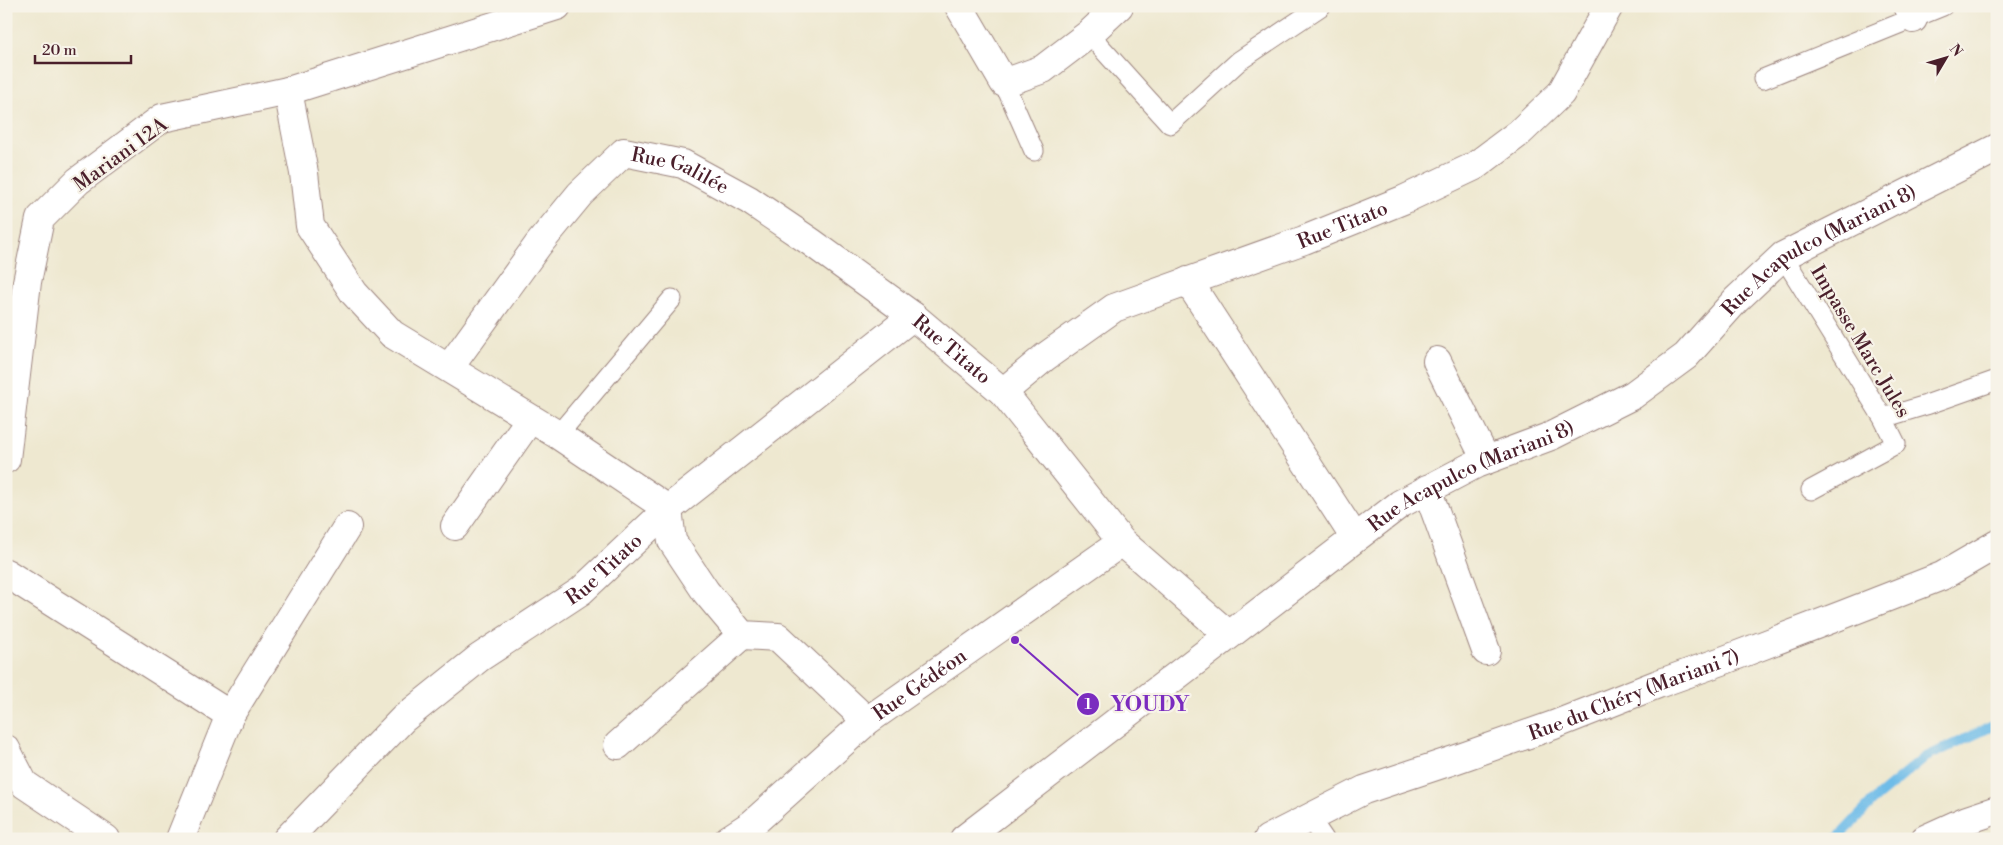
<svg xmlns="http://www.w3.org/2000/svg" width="2003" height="845" viewBox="0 0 2003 845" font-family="'Libre Bodoni',serif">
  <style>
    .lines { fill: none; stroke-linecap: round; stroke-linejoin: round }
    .stream { stroke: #6ebce8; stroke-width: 10 }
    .lane-casing { stroke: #9c847e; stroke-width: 21 }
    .street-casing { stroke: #9c847e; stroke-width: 30 }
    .lane { stroke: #fff; stroke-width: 19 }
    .street { stroke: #fff; stroke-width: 28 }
    .labels { text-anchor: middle; stroke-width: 4.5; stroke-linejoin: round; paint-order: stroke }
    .street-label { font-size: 20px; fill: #4a1f2b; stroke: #f7f3e8 }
    .leader { fill: none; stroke: #7b2cbf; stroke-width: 2 }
    .callout-dot { fill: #7b2cbf; stroke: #f7f3e8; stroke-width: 2 }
    .mark-label { font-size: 15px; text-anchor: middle; font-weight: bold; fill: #fff }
    .callout-label { font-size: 21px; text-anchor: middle; font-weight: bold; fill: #7b2cbf; stroke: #f7f3e8; stroke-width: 4.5; stroke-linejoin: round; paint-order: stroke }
  </style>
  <rect width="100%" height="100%" fill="#f7f3e8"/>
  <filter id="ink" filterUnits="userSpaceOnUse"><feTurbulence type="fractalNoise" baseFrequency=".02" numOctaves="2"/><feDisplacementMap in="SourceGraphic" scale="10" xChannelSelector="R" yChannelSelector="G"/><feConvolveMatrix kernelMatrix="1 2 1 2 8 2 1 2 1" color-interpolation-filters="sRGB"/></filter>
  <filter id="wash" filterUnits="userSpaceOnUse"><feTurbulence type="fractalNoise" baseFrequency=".0096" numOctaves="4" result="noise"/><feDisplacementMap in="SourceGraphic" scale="20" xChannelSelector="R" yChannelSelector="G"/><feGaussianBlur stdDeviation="1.12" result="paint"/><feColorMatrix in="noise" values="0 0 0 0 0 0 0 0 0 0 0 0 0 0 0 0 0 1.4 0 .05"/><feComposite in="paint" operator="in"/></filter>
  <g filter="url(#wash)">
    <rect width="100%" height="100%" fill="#eee8d0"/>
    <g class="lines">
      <path class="stream" d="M1837,839L1876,798L1924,758L1997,724"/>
    </g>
  </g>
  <g filter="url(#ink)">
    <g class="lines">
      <defs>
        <path id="lane" d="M1089,34L1170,124L1239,61L1321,6
          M1763,79L1943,6
          M1004,83L1034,151
          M1783,256L1883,418L1896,444L1811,490
          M1883,418L1926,405L1997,380
          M558,435L672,299
          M1309,817L1324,839"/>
        <g id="street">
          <path d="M959,6L1004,83L1043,69L1089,34L1119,6"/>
          <path d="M1907,6L1913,19"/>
          <path d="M288,91L304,173L310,226L354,293L392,334L558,435L668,509L672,541L706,592L742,635L778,637L867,721"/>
          <path d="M1188,281L1355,538"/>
          <path d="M1437,361L1486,460"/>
          <path id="s1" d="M449,368L538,245L580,194L624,152L683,164L749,200L811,242L913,316"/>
          <path d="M1003,392L1122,542L1229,635"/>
          <path d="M6,459L27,282L40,219L78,181L162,118L288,91L557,6"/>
          <path d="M1427,489L1486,651"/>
          <path d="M455,526L530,419"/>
          <path d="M6,573L230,715L347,527"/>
          <path d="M618,745L742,635"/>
          <path d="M6,749L24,784L106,839"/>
          <path d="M180,839L230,715"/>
          <path id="s2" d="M287,839L403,719L479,658L581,591L668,509L913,316L1003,392L1045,357L1114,308L1304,240L1403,200L1475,166L1519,133L1561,93L1609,6"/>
          <path id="s3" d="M729,839L752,824L867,721L1122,542"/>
          <path id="s4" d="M964,839L1400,504L1476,464L1551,436L1633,395L1686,356L1736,300L1783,256L1997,148"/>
          <path id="s5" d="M1268,839L1364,790L1454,760L1554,725L1658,684L1722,661L1842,615L1942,576L1997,544"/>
          <path d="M1925,839L1967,820L1997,810"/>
        </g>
      </defs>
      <use href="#lane" class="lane-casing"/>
      <use href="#street" class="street-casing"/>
      <use href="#lane" class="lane"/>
      <use href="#street" class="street"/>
    </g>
  </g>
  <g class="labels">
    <g class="street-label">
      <text transform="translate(120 154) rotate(-36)" y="7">Mariani 12A</text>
      <text dy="7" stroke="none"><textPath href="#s1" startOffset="338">Rue Galilée</textPath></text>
      <text dy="7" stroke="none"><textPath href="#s2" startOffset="1318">Rue Titato</textPath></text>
      <text dy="7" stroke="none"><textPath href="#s4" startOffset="1046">Rue Acapulco (Mariani 8)</textPath></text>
      <text transform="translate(1861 341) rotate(59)" y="7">Impasse Marc Jules</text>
      <text dy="7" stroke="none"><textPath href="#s2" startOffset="869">Rue Titato</textPath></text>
      <text dy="7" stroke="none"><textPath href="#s4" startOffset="626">Rue Acapulco (Mariani 8)</textPath></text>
      <text dy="7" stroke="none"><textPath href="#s2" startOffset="418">Rue Titato</textPath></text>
      <text dy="7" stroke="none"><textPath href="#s3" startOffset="246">Rue Gédéon</textPath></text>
      <text dy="7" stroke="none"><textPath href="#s5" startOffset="394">Rue du Chéry (Mariani 7)</textPath></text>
    </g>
  </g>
  <path class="leader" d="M1015 640L1088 704"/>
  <g class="callout-dot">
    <circle cx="1015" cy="640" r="5"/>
    <circle cx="1088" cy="704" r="12"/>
  </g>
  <g class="mark-label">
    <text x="1088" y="709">1</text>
  </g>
  <g class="callout-label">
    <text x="1150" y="711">YOUDY</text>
  </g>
  <rect width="2003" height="845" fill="none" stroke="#f7f3e8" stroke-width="25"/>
  <g transform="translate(1946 58) rotate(52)" stroke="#f7f3e8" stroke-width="4" paint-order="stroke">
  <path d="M0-4L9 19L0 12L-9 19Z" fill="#4a1f2b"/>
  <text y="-8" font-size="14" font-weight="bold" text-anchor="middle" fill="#4a1f2b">N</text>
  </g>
  <path d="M35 55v8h96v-8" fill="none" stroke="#4a1f2b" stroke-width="2.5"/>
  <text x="42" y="55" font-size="15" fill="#4a1f2b" stroke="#f7f3e8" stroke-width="4" paint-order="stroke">20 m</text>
</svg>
